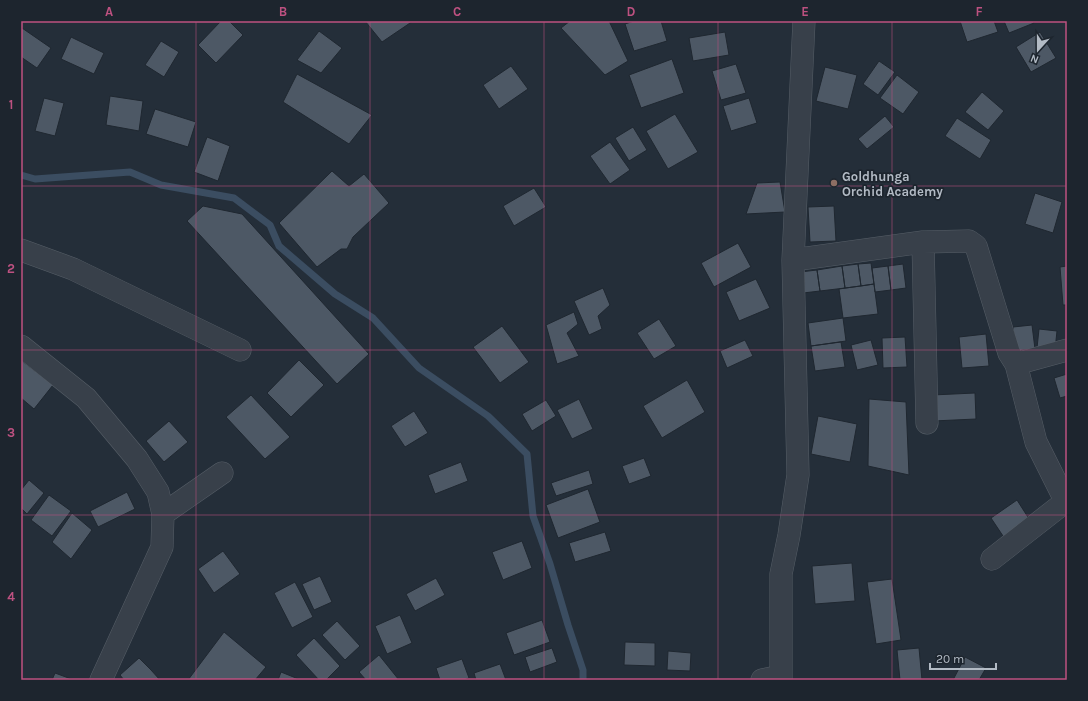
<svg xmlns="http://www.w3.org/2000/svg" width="1088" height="701" viewBox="0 0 1088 701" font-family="Karla,sans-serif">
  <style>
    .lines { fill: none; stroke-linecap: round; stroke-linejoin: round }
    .stream { stroke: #3b4d61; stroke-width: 7 }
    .building { fill: #4d5865; stroke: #1f2730 }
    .minor-casing { stroke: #565e67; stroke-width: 23 }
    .minor { stroke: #38404a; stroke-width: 22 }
    .grid { fill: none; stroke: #bd5180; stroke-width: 1; stroke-opacity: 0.55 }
    .education-dot { fill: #8d6e63; stroke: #1d252e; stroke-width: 1.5 }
    .labels { text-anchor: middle; stroke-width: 3.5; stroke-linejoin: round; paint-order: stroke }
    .poi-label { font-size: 13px; font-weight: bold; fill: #b3bbc5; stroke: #1d252e; text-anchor: start }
    .neatline { fill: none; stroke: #bd5180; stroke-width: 1.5 }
    .grid-label { font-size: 13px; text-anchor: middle; font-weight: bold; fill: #bd5180 }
  </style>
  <rect width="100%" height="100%" fill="#242e39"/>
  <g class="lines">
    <path class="stream" d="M21,175L35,179L130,172L161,185L234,198L270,225L279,246L335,294L373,318L419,368L488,416L527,454L533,516L550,564L568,625L583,670V680"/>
  </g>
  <path class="building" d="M221,21H229L243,35L216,63L198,45Z
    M365,21H413L382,42Z
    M570,21H609L628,61L605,75L561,28Z
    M634,21H661L667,41L634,51L625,24Z
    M960,21H994L998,32L967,42Z
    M1004,21H1033L1034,23L1009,33Z
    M22,28L51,48L37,68L21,57V30Z
    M319,31L342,48L321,73L297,60Z
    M725,32L729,55L693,61L689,38Z
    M1040,32L1056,58L1031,72L1016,47Z
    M71,37L104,53L94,74L61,59Z
    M161,41L179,52L164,77L145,65Z
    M672,59L684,93L641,108L629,75Z
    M879,61L895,72L878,95L863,84Z
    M736,64L746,93L721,100L712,71Z
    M511,66L528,89L499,109L483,85Z
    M825,67L857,75L848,109L816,101Z
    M297,74L372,115L349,144L283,102Z
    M897,75L919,92L903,114L880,98Z
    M982,92L1004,111L988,130L965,112Z
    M110,96L143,101L139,131L106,125Z
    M44,98L64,103L55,136L35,131Z
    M749,98L757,123L731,131L723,106Z
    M155,109L196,122L188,147L146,134Z
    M675,114L698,152L668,169L646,131Z
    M885,116L894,127L867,149L858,139Z
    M957,118L991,140L980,159L945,136Z
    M633,127L647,150L629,161L615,138Z
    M207,137L230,146L218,181L194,172Z
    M610,142L630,170L610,184L590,156Z
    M332,171L349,186L364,174L389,203L353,237L347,249H341L317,267L279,223Z
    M780,182L785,212L746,214L757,183Z
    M534,188L546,207L514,226L503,206Z
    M1035,193L1062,202L1053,233L1025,224Z
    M203,206L242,214L369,354L337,384L187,221Z
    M834,206L836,241L810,242L808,207Z
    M738,243L751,267L714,287L701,263Z
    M871,263L874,284L861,286L858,264Z
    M858,264L861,286L845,288L842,266Z
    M903,264L906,288L891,290L888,266Z
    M842,266L845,288L820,291L817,270Z
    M888,266L891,290L875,292L872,268Z
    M1067,266V305H1063L1060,267Z
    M817,270L820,291L803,293L800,272Z
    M756,279L770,308L739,321L726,292Z
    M874,284L878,314L843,318L839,289Z
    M603,288L610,305L598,316L602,329L589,335L574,301Z
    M574,312L578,324L567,333L579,356L557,364L546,325Z
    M843,318L846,341L811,346L808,323Z
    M659,319L676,346L654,359L637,333Z
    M1032,325L1035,349L1016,351L1013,327Z
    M502,326L529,362L500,383L473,347Z
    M1039,329L1057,331L1055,350L1037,348Z
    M986,334L989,366L962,368L959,337Z
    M905,337L907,367L883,368L882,338Z
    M745,340L753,356L727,368L720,351Z
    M871,340L878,365L857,370L851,345Z
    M841,342L845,367L815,371L811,346Z
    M299,360L324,385L291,417L267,393Z
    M22,361L53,385L34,409L21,398V362Z
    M1067,374V396L1060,398L1054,378Z
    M687,380L705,412L662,438L643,406Z
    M975,393L976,419L933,421L932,395Z
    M251,395L290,437L265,459L226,417Z
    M579,399L593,429L572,439L557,410Z
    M869,399L906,402L909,475L868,466Z
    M546,400L556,416L532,431L522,414Z
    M414,411L428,433L405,447L391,426Z
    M818,416L857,424L850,462L811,454Z
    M169,421L188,442L164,462L146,441Z
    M644,458L651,476L629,484L622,466Z
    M461,462L468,481L435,494L428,475Z
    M589,470L593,484L556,496L551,483Z
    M29,480L44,493L27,514L21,508V490Z
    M588,489L600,522L558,538L546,505Z
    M127,492L135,509L98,527L90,511Z
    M49,495L71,511L52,536L31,520Z
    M1017,500L1031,522L1005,539L991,518Z
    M72,513L92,530L71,559L52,542Z
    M605,532L611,551L575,562L569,543Z
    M522,541L532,568L503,580L492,552Z
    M223,551L240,574L214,593L198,569Z
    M852,563L855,601L815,604L812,566Z
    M320,576L332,602L314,610L302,584Z
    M436,578L445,595L415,611L406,594Z
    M892,579L901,640L876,644L867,582Z
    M295,582L313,617L292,628L274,593Z
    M400,615L412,643L387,654L375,626Z
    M542,620L550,642L514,655L506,633Z
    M337,621L360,646L345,660L322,635Z
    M224,632L266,667L255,680H188Z
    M314,638L340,666L326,680H319L296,655Z
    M625,642L655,643V666L624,665Z
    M552,648L557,662L530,672L525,657Z
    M919,648L922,680H900L897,650Z
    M668,651L691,653L690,671L667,670Z
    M379,655L399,680H366L359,672Z
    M965,657L986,668L979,680H953Z
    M139,658L151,670L160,680H124L120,675Z
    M462,659L469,678L464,680H440L436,668Z
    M500,664L506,680H476L474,673Z
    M281,672L301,680H278Z
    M55,673L74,680H52Z"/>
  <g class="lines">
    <defs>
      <path id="minor" d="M923,242L927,423
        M21,250L73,269L240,350
        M793,260L923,242L969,241L976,246L1009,353L1016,364L1036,442L1067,504
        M21,346L86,398L137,459L158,492L163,514L162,547L101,680
        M1016,364L1067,350
        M163,514L222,473
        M992,559L1065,502
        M762,680L781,676
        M781,680V574L789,535L798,475L793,260L804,21"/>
    </defs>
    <use href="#minor" class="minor-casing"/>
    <use href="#minor" class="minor"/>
  </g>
  <path class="grid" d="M196,21V680M370,21V680M544,21V680M718,21V680M892,21V680M21,186H1067M21,350H1067M21,515H1067"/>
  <circle class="education-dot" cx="834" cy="183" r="4"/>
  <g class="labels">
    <g class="poi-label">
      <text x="842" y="181">Goldhunga<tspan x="842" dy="15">Orchid Academy</tspan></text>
    </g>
  </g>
  <rect width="1088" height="701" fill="none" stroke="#1d252e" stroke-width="44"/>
  <g transform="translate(1038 50) rotate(201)" stroke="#1d252e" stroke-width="3" paint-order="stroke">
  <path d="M0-3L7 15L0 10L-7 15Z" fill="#b3bbc5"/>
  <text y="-6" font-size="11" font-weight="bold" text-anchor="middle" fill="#b3bbc5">N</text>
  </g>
  <path d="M930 663v6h66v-6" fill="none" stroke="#b3bbc5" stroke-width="2"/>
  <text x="936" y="663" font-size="12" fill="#b3bbc5" stroke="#1d252e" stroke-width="3" paint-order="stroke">20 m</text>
  <rect x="22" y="22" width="1044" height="657" class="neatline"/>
  <g class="grid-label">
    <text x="109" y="16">A</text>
    <text x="283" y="16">B</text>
    <text x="457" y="16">C</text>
    <text x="631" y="16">D</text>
    <text x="805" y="16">E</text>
    <text x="979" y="16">F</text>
    <text x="11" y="109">1</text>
    <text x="11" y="273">2</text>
    <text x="11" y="437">3</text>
    <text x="11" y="601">4</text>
  </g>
</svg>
